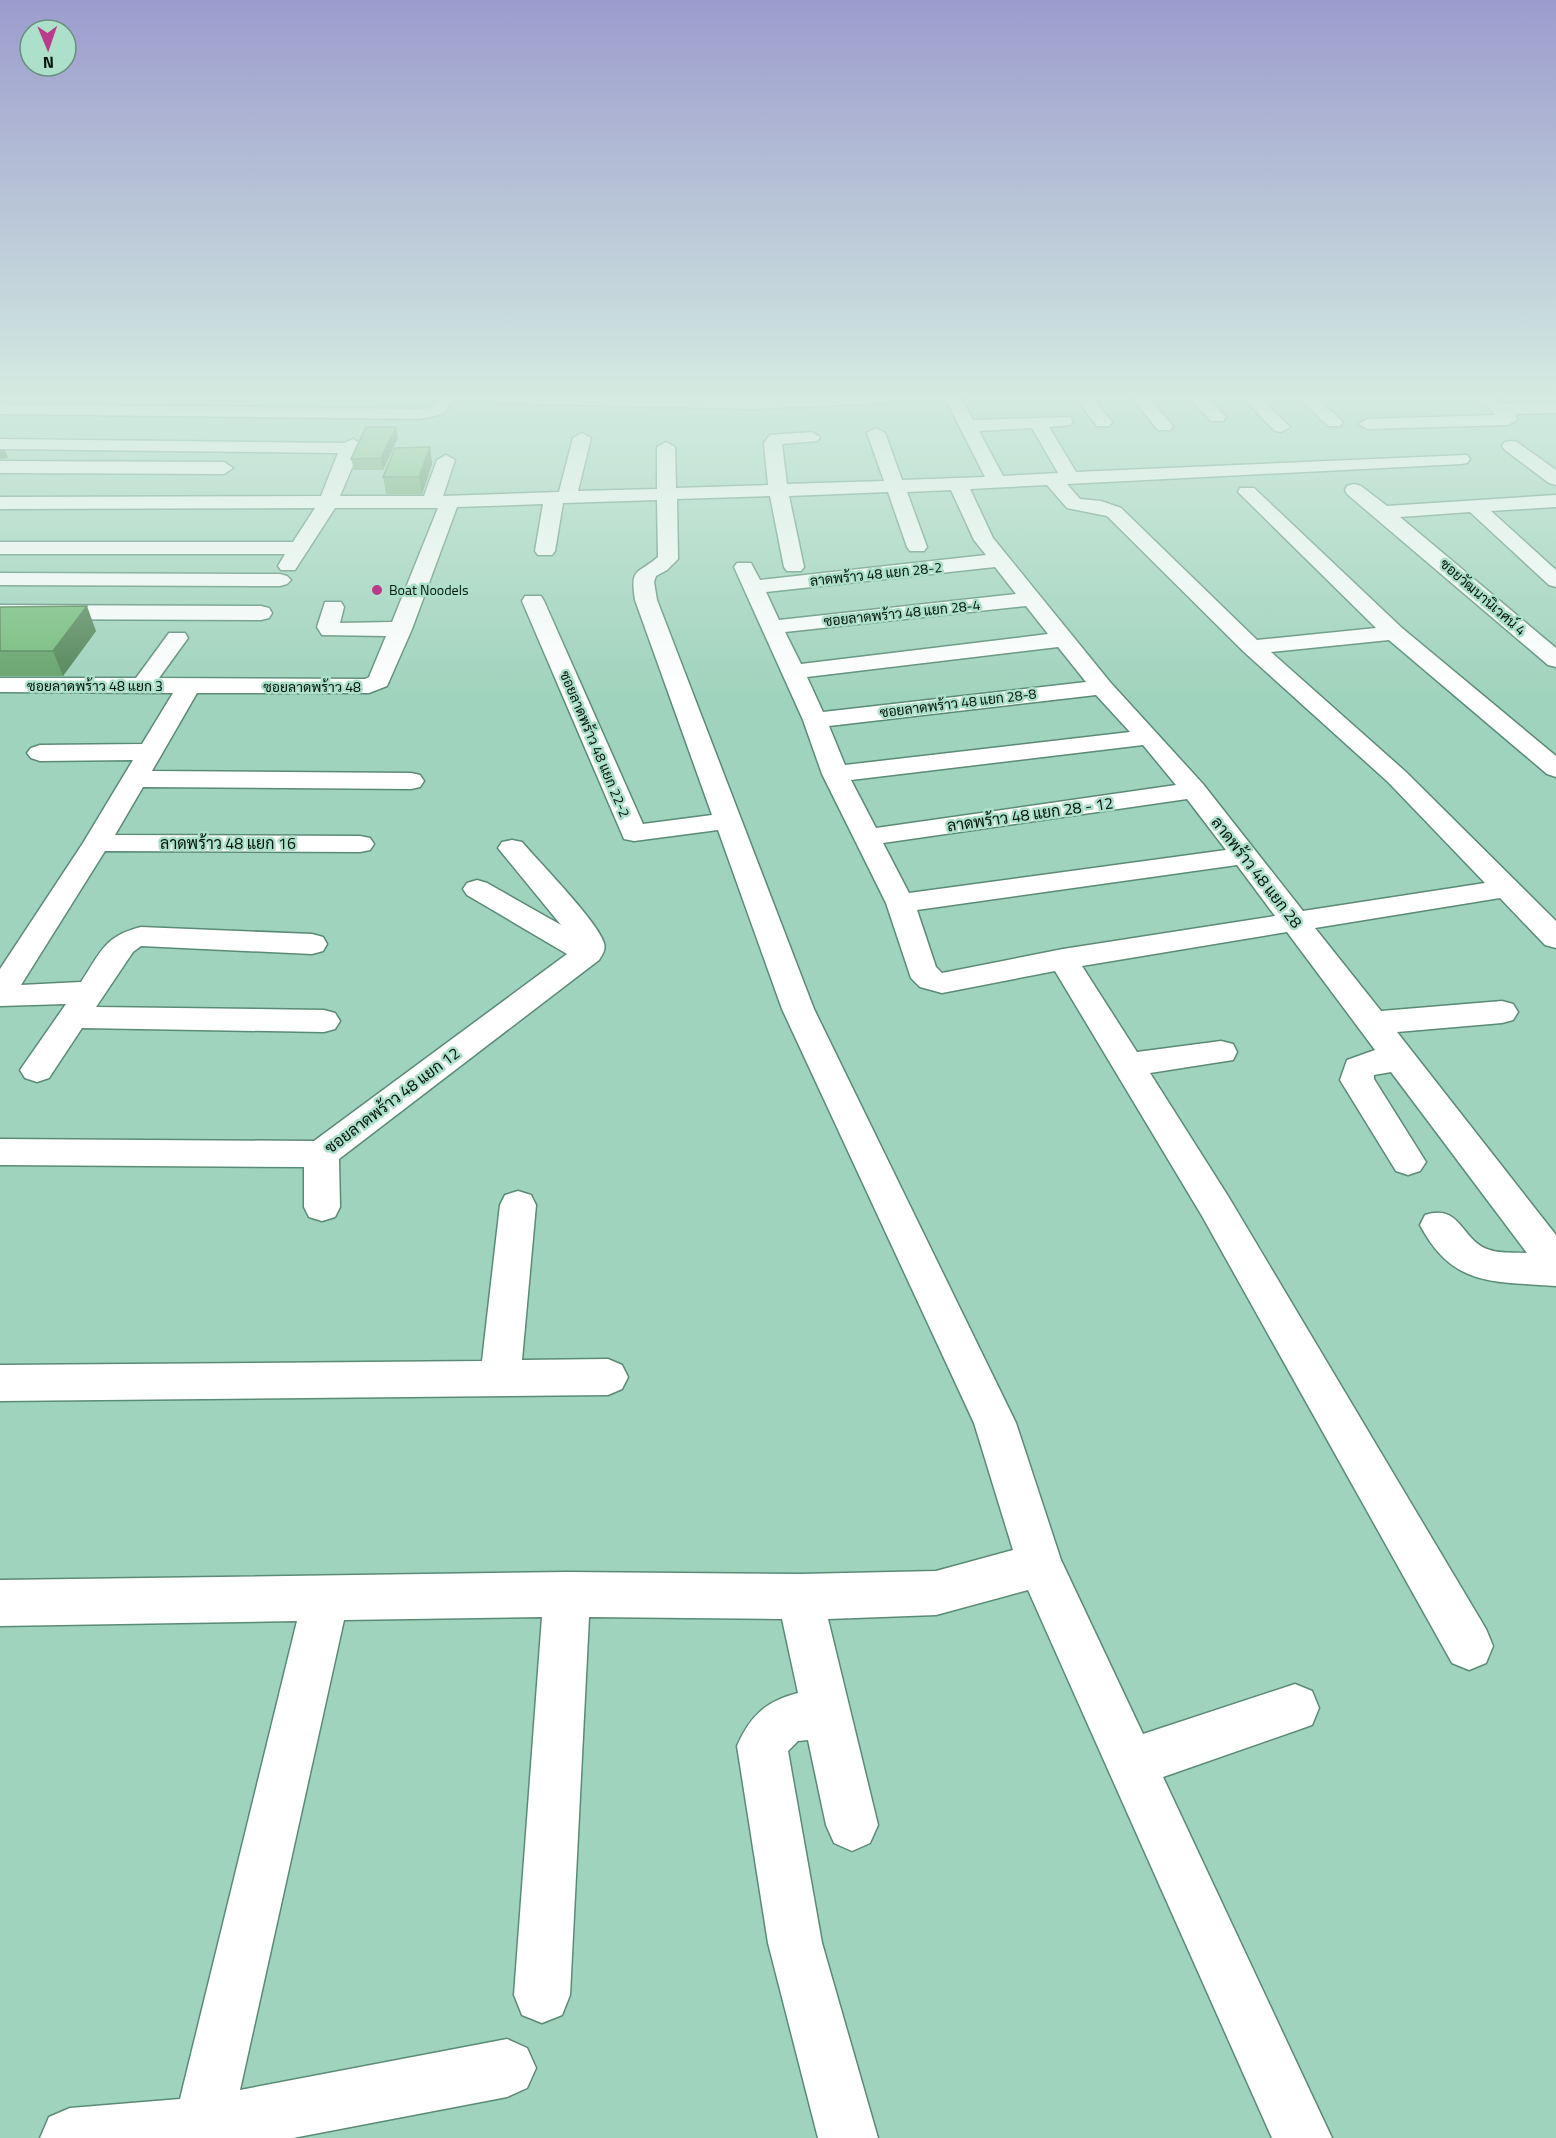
<svg xmlns="http://www.w3.org/2000/svg" width="1556" height="2138" viewBox="0 0 1556 2138" font-family="'Titillium Web',Sarabun,sans-serif">
  <style>
    .lines { fill: none; stroke-linecap: round; stroke-linejoin: round }
    .minor-casing { stroke: #5a8b76; stroke-width: 3 }
    .minor { fill: #fff; fill-rule: evenodd }
    .wall { fill: #64a169 }
    .shaded-wall { fill: #518355 }
    .building { fill: #74bb7a; stroke: #518355; stroke-width: 1.5 }
    .poi-dot { fill: #b93b89; stroke: #ade0ca; stroke-width: 2 }
    .labels { text-anchor: middle; stroke-width: 5; stroke-linejoin: round; paint-order: stroke }
    .far-street-label { font-size: 14px; fill: #02140d; stroke: #ade0ca }
    .far-poi-label { font-size: 14px; fill: #02140d; stroke: #ade0ca; text-anchor: start }
    .street-label { font-size: 16px; fill: #02140d; stroke: #ade0ca }
  </style>
  <rect width="100%" height="100%" fill="#a0d3bd"/>
  <g class="lines">
    <defs>
      <path id="minor" d="M440,398H456L443,414L420,419L0,414V404L420,409L431,407Z
        M488,398H894L886,403L753,409L496,403Z
        M945,398H961L973,420L1070,417L1073,421L1070,425L1049,427L1076,472L1467,455L1470,459L1467,463L1461,464L1067,484L1080,499L1101,501L1121,508L1257,640L1376,628L1238,492L1240,488H1254L1402,628L1556,756V777L1547,774L1389,640L1271,652L1406,772L1556,921V948L1545,945L1500,898L1315,928L1381,1011L1502,1001L1513,1004L1518,1012L1513,1020L1502,1023L1397,1032L1556,1235V1286C1494,1281 1453,1288 1420,1225L1425,1215C1462,1203 1461,1242 1490,1250C1501,1254 1516,1252 1527,1253L1391,1072L1374,1075V1079L1426,1162L1420,1171L1408,1175L1396,1171L1340,1080L1347,1060L1375,1050L1287,932L1082,966L1137,1052L1221,1041L1233,1044L1237,1052L1233,1060L1150,1073L1228,1196L1486,1629L1493,1646L1486,1663L1469,1670L1452,1663L1202,1216L1055,971L942,993L920,987L911,978L886,903L822,774L803,720L734,567L737,563H751L760,580L986,555L974,540L951,490L907,492L927,547L924,551H910L907,547L888,492L789,496L804,567L801,571H787L784,567L770,496L677,499L678,559L667,570L656,576L654,582L657,600L814,1009L1016,1423L1061,1560L1143,1734L1295,1684L1312,1691L1319,1708L1312,1725L1163,1777L1332,2138H1272L1028,1590L936,1615L828,1619L878,1825L870,1843L852,1851L834,1843L826,1825L808,1740L798,1741L788,1751L822,1943L878,2138H818L768,1943L737,1746C750,1716 766,1701 798,1693L782,1619L589,1617L570,1995L562,2015L542,2023L522,2015L514,1995L542,1617L344,1620L240,2090L507,2039L527,2048L536,2068L527,2088L507,2097L293,2138H40L49,2117L70,2108L180,2099L297,1621L0,1626V1580L567,1572L800,1574L936,1571L1013,1550L974,1423L782,1009L718,830L634,841L624,839L522,601L525,596H541L544,601L643,824L712,815L635,600C630,567 637,575 658,557L657,500L563,503L555,551L552,555H538L535,551L543,504L457,507L412,629L387,686L369,693H197L152,771L411,773L420,775L424,781L420,787L411,789L143,787L115,835L360,836L370,838L374,844L370,850L360,852L105,851L21,985L81,982C101,952 104,936 141,927L312,934L323,937L327,944L323,951L312,954L141,946L133,952L96,1007L324,1010L335,1013L340,1021L335,1029L324,1032L82,1028L49,1078L37,1082L25,1078L20,1070L66,1004L0,1006V969L83,843L133,760L40,761L31,758L27,753L31,748L40,745L142,744L173,693L0,692V678H136L169,633H185L188,638L159,678L365,679L369,677L386,636L322,635L317,627L325,602H341L344,607L340,623L392,622L438,508H335L295,570H281L278,566L285,554H0V542H293L315,508L0,509V497L321,496L338,453L0,449V439L344,443L353,439L362,444L340,496H424L437,460L446,455L455,460L443,496L559,492L573,438L582,433L591,438L578,491L657,489V447L666,442L675,447L676,488L768,485L764,443L770,435L811,432L820,437L817,441L782,444L787,484L884,481L867,433L876,428L885,433L902,480L985,477ZM1032,428L1058,473L1003,476L979,431ZM1047,485L1067,508L1107,516L1244,652L1388,782L1485,883L1303,911L1203,784L1110,682L993,538L970,489ZM995,567L1016,594L779,620L766,592ZM1026,606L1048,634L801,664L785,632ZM1058,647L1086,682L823,712L807,677ZM1096,695L1130,732L845,765L829,726ZM1143,745L1176,785L876,828L851,780ZM1187,799L1226,850L909,893L883,843ZM1237,865L1275,916L1063,949L942,973L936,967L917,910Z
        M1075,398H1092L1112,422L1109,426H1097Z
        M1132,398H1149L1173,426L1170,430H1158Z
        M1190,398H1207L1226,417L1223,421H1211Z
        M1243,398H1260L1290,427L1281,432L1275,431Z
        M1299,398H1317L1343,422L1340,426H1328Z
        M1477,398H1495L1503,404L1556,403V413L1515,414L1517,420L1508,425L1367,429L1358,424L1367,419L1496,415Z
        M1511,441L1517,442L1556,470V485L1549,483L1505,450L1502,446L1505,442Z
        M0,461L224,462L233,468L224,474L0,473Z
        M1354,484L1361,486L1387,506L1556,495V507L1491,511L1556,570V587L1549,585L1470,512L1400,517L1556,648V667L1548,665L1347,494L1345,490L1347,486Z
        M0,573L280,574L287,576L291,580L287,584L280,586L0,585Z
        M0,605L261,606L269,608L272,613L269,618L261,620L0,619Z
        M512,840L522,842C539,862 598,922 604,943C606,950 602,955 599,960L339,1159L340,1207L335,1217L322,1221L309,1217L304,1207V1167L0,1165V1139L314,1141L567,954L467,895L463,889L467,883L477,880L487,883L561,925L498,848L502,842Z
        M518,1191L531,1195L536,1205L522,1360L608,1359L622,1365L628,1377L622,1389L608,1395L0,1401V1365L482,1361L500,1205L505,1195Z"/>
    </defs>
    <use href="#minor" class="minor-casing"/>
    <use href="#minor" class="minor"/>
  </g>
  <path class="wall" d="M398,438L383,470H354L351,459Z
    M430,447L432,464L422,494H386L383,477Z
    M0,607L96,631L63,676H0Z"/>
  <path class="shaded-wall" d="M396,427L398,438L383,470L381,458Z
    M430,447L432,464L422,494L419,477Z
    M0,450H5L8,458L0,459Z
    M87,606L96,631L63,676L53,651Z"/>
  <path class="building" d="M366,427H396L381,458L351,459Z
    M430,447L419,477H383L395,448Z
    M87,606L53,651H0V607Z"/>
  <linearGradient id="sky" x2="0" y2="1"><stop stop-color="#9b9ccd"/><stop offset="0.57" stop-color="#d4ebe1"/><stop offset="1" stop-color="#d4ebe1" stop-opacity="0"/></linearGradient>
  <rect width="1556" height="697" fill="url(#sky)"/>
  <circle class="poi-dot" cx="377" cy="590" r="6"/>
  <g class="labels">
    <g class="far-street-label">
      <text transform="translate(876 574) rotate(-6)" y="5">ลาดพร้าว 48 แยก 28-2</text>
      <text transform="translate(1483 597) rotate(41)" y="5">ซอยวัฒนานิเวศน์ 4</text>
      <text transform="translate(902 613) rotate(-6)" y="5">ซอยลาดพร้าว 48 แยก 28-4</text>
      <text x="95" y="691">ซอยลาดพร้าว 48 แยก 3</text>
      <text x="312" y="692">ซอยลาดพร้าว 48</text>
      <text transform="translate(958 703) rotate(-7)" y="5">ซอยลาดพร้าว 48 แยก 28-8</text>
      <text transform="translate(595 744) rotate(67)" y="5">ซอยลาดพร้าว 48 แยก 22-2</text>
    </g>
    <g class="far-poi-label">
      <text x="389" y="595">Boat Noodels</text>
    </g>
    <g class="street-label">
      <text transform="translate(1030 814) rotate(-8)" y="6">ลาดพร้าว 48 แยก 28 - 12</text>
      <text x="228" y="849">ลาดพร้าว 48 แยก 16</text>
      <text transform="translate(1257 872) rotate(52)" y="6">ลาดพร้าว 48 แยก 28</text>
      <text transform="translate(392 1100) rotate(-37)" y="6">ซอยลาดพร้าว 48 แยก 12</text>
    </g>
  </g>
  <g transform="translate(48 48) rotate(178)"><circle r="28" fill="#ade0ca" stroke="#698e7e" stroke-width="1.5"/>
  <path d="M0-4.5L10 22L0 15L-10 22Z" fill="#b93b89"/>
  <text y="-9" font-size="16" font-weight="bold" text-anchor="middle" fill="#02140d">N</text>
  </g>
</svg>
